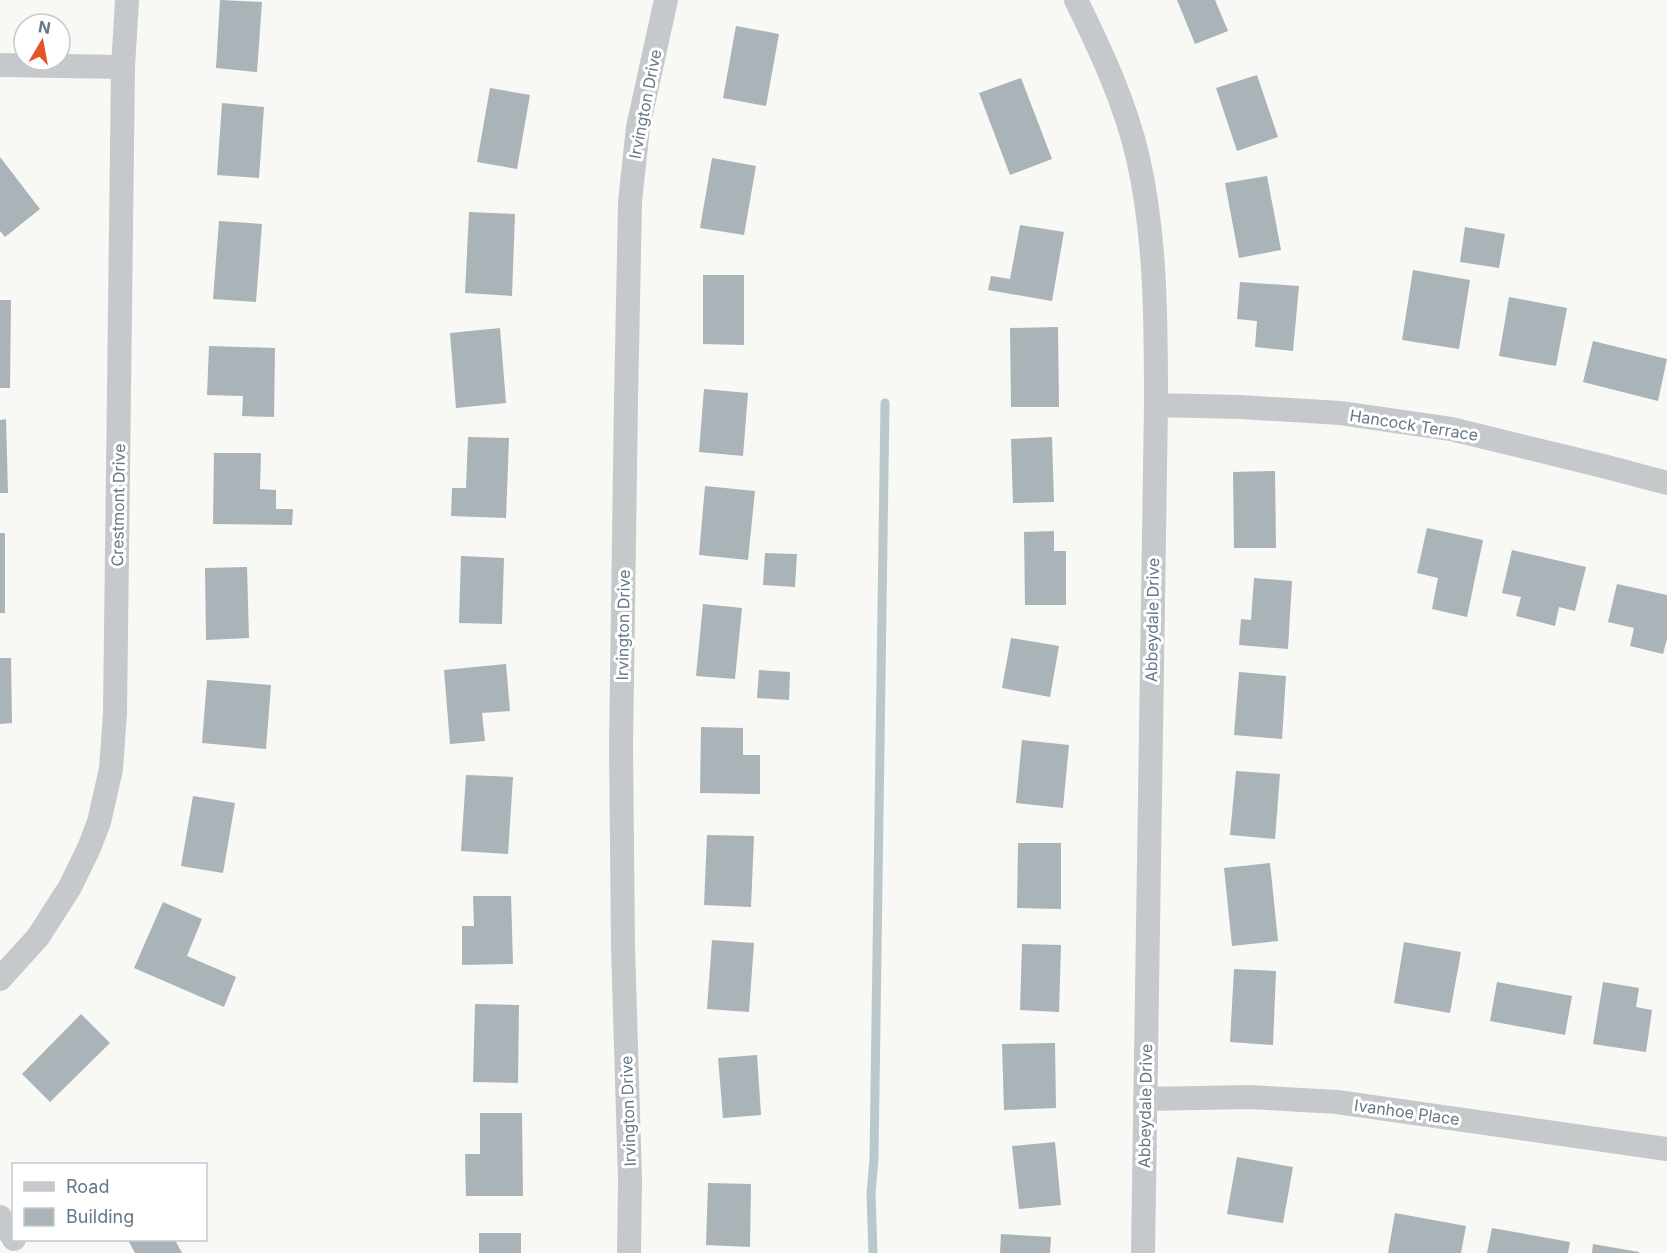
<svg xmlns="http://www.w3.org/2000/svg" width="1667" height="1253" viewBox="0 0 1667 1253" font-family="Inter,sans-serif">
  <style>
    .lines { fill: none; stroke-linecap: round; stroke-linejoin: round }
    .stream { stroke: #bbc8cb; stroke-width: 9 }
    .building { fill: #aab3b8 }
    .street { stroke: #c5c9cc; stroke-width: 24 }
    .labels { text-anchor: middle; stroke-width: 6; stroke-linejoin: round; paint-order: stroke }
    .street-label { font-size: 16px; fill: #667887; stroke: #fff }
  </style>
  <rect width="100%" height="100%" fill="#f8f8f5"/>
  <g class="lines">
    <path class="stream" d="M873,1253L871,1194L874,1159L885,403"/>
  </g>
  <path class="building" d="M220,0L262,2L257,72L216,68Z
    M1177,0H1215L1228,31L1195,44Z
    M736,26L779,34L766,106L723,98Z
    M1257,75L1278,137L1237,151L1216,88Z
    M1021,78L1052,159L1010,175L979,93Z
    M490,88L530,95L517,169L477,162Z
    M222,103L264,107L259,178L217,175Z
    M0,157L40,209L5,237L0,231Z
    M712,158L756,166L744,235L700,228Z
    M1267,176L1281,250L1239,258L1225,183Z
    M469,212L515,214L512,296L465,293Z
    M219,221L262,224L256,302L213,299Z
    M1020,225L1064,232L1052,301L988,290L991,276L1010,279Z
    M1465,227L1505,234L1499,268L1460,262Z
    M1413,270L1470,280L1459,349L1402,340Z
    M703,275H744V345L703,344Z
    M1240,282L1299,286L1293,351L1255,347L1257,321L1237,319Z
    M1509,297L1567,308L1556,366L1499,356Z
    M0,300H11L10,388H0Z
    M1058,327L1059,407H1011L1010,328Z
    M500,328L506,403L456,408L450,333Z
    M1593,341L1667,359L1658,401L1583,382Z
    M209,346L275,348L274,417L242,416L243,396L207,395Z
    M704,389L748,393L743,456L699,452Z
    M6,419L8,493H0V420Z
    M468,437L509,438L506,518L451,516L452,488H466Z
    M1052,437L1054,502L1013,503L1011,439Z
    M214,453H261L260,489L276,490V509H293L292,525L213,524Z
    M1275,471L1276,548H1234L1233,472Z
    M705,486L755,491L748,560L699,555Z
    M1427,528L1483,540L1467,617L1432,609L1438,578L1417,573Z
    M1054,531V551H1066V605H1025L1024,532Z
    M0,533H5V613H0Z
    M1512,550L1586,567L1575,611L1559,607L1555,626L1516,616L1521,597L1502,593Z
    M765,553L797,554L795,587L763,585Z
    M461,556L504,558L502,624L459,623Z
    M247,567L249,638L206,640L205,568Z
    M1254,578L1292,581L1288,649L1239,645L1241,619L1251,620Z
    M1617,584L1667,595V639L1663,654L1630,646L1634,628L1608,622Z
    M703,604L742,608L735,679L696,676Z
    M1011,638L1059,646L1050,697L1002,688Z
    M0,658H11L12,723L0,724Z
    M506,664L510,711L482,713L485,741L450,744L444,670Z
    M759,670L790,672L789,700L757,698Z
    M1239,672L1286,676L1282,739L1234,735Z
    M207,680L271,685L266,749L202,743Z
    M701,727L743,728V755H760V794L700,793Z
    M1022,740L1069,745L1063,808L1016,803Z
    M1236,771L1280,774L1275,839L1230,835Z
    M466,775L513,777L508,854L461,851Z
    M193,796L235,803L223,873L181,866Z
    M707,835L754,836L751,907L704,905Z
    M1018,843H1061V909L1017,908Z
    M1270,863L1278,941L1232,946L1224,868Z
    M473,896H511L513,964L462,965V926H474Z
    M163,902L202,919L187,956L236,977L224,1007L134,968Z
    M712,940L754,943L749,1012L707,1009Z
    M1404,942L1461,952L1450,1013L1394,1003Z
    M1022,944L1061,945L1059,1012L1020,1010Z
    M1234,969L1276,971L1273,1045L1230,1042Z
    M1497,982L1572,996L1565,1035L1490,1021Z
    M1603,982L1639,988L1636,1007L1652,1010L1646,1052L1593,1044Z
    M475,1004L519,1005L518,1083L473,1082Z
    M81,1014L110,1043L50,1102L22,1074Z
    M1055,1043L1056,1108L1004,1110L1002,1044Z
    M757,1055L761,1115L723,1118L718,1058Z
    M480,1113H522L523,1196H466L465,1154H480Z
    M1055,1142L1061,1205L1019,1209L1012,1146Z
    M1237,1157L1293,1167L1283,1223L1227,1214Z
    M708,1183L751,1184L750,1247L706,1245Z
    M1395,1213L1466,1226L1461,1253H1388Z
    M1492,1228L1570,1242L1568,1253H1487Z
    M479,1233H521V1253H479Z
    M1001,1234L1051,1237L1050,1253H1000Z
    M128,1240H175L182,1253H135Z
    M1593,1244L1639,1252V1253H1592Z"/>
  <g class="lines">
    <path class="street" d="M1076,0C1101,51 1125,102 1138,158C1156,237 1156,324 1156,405L1143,1253
      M0,65L123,67
      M1156,405L1240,407L1340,413L1451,429L1603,466L1667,483
      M0,979L38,937L70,887L89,848L99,822L111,769L115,713L123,67L127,0
      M1145,1099L1249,1097L1337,1102L1667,1149
      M0,1217L14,1239
      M629,1253L630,1180L623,946L621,746L626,401L630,202L638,127L666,0"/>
  </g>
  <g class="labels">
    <g class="street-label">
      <text transform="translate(645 104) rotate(-79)" y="6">Irvington Drive</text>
      <text transform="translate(1414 425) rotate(9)" y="6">Hancock Terrace</text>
      <text transform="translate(118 505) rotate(-89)" y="6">Crestmont Drive</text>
      <text transform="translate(1152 620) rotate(-89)" y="6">Abbeydale Drive</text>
      <text transform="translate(623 625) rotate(-89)" y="6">Irvington Drive</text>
      <text transform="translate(1145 1106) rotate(-89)" y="6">Abbeydale Drive</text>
      <text transform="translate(628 1111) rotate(-92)" y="6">Irvington Drive</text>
      <text transform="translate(1407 1112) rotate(8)" y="6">Ivanhoe Place</text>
    </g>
  </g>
  <rect x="12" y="1163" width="195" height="78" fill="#ffffff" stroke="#c2c9cf" stroke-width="1.5"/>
  <rect x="24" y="1182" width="30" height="9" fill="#c5c9cc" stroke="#c2c9cf" stroke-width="1.5"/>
  <text x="66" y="1193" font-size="18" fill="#667887">Road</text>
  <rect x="24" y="1208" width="30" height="18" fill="#aab3b8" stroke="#c2c9cf" stroke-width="1.5"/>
  <text x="66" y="1223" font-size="18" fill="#667887">Building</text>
  <g transform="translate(42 42) rotate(10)"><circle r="28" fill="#ffffff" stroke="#c2c9cf" stroke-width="1.5"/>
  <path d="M0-4.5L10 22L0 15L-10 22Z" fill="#e65326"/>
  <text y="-9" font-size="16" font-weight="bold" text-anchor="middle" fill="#667887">N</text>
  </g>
</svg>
